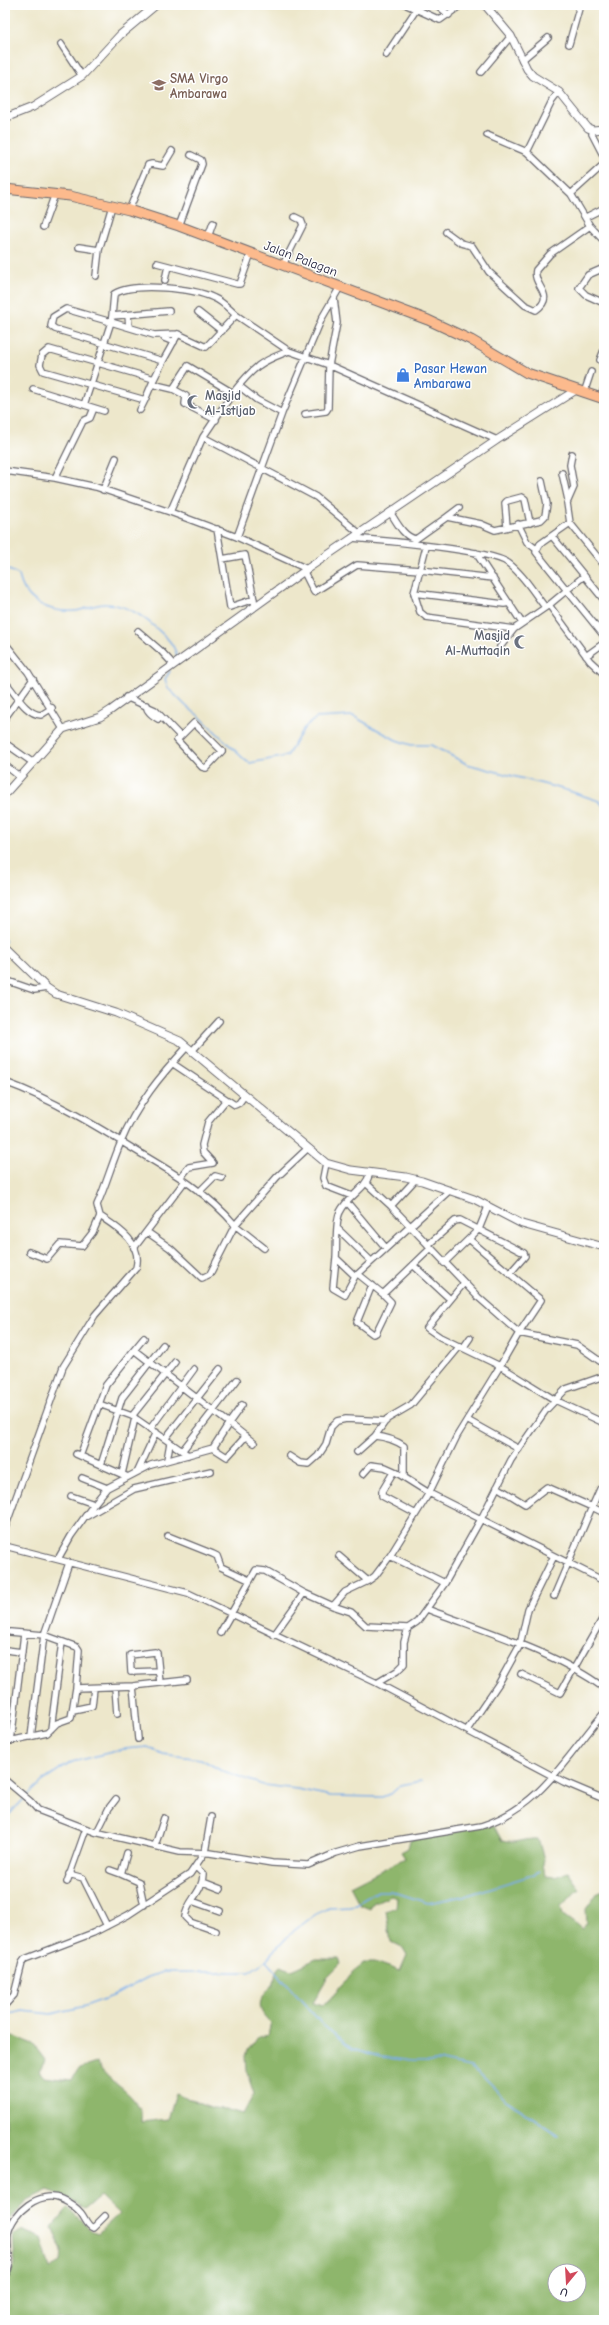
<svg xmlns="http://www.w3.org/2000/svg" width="609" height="2325" viewBox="0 0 609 2325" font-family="'Comic Neue',sans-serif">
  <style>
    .forest { fill: #8eb66c; stroke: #586c54; fill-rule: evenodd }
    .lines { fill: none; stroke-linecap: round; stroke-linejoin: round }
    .stream { stroke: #7bade7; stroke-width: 1.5 }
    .minor-casing { stroke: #69676d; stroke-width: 8 }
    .tertiary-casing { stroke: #69676d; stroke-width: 9 }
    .primary-casing { stroke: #69676d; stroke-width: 11 }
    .minor { stroke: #fff; stroke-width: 5.5 }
    .tertiary { stroke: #fff; stroke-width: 7 }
    .primary { stroke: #fcba8d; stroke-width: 9 }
    .labels { text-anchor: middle; stroke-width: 3; stroke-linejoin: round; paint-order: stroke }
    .education-label { font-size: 13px; font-weight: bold; fill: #785e54; stroke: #fff; text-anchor: start }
    .street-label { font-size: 13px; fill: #22223b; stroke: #fff }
    .shop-label { font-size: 13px; font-weight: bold; fill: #366cbe; stroke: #fff; text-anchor: start }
    .worship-label { font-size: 13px; font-weight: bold; fill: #5b616d; stroke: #fff; text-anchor: start }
  </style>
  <rect width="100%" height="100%" fill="#fff"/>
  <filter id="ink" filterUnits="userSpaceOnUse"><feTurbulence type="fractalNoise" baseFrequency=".025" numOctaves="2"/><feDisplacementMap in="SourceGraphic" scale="8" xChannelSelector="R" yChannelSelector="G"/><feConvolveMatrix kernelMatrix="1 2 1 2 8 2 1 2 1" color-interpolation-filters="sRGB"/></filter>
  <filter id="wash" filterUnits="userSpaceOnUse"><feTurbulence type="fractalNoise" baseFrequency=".012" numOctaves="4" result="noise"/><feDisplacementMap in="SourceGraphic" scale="16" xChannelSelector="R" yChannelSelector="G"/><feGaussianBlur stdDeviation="0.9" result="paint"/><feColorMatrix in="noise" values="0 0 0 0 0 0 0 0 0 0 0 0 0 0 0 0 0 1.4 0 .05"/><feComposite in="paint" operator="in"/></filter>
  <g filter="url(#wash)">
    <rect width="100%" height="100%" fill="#ede7cb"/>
    <path class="forest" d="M494,1826L502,1841C514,1845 525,1838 538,1839L544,1859L543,1864L545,1876L555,1877L568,1872L580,1889L561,1906L563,1915L582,1929L587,1923L586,1909L598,1892L604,1890V2320H5V2283L15,2264L13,2235L21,2230L41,2238L50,2268L61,2262L62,2250L52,2227L68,2208L92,2231L98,2233L119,2214L100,2196L84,2209L67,2197L48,2190L26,2201L20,2210L5,2224V2033L33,2044L45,2060L39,2071L44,2077L72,2080L79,2069L97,2063C109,2084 132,2090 140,2110C142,2113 141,2118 141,2122L168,2119L176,2094L213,2108L226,2109L243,2114L254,2094L246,2070L245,2056L258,2037L268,2035L271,2023C261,2014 256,2005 265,1993C267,1990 270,1989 272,1986C277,1978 273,1972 280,1966L292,1970L316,1959H339L341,1964L327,1978L313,2002L323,2005C333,2000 335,1991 342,1983C350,1975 356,1973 363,1962H375L400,1971L407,1955L403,1948L391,1942L386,1911L396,1907L397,1898L391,1896L373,1904L370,1909L360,1905L350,1886L405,1858L401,1852L408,1848L410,1840L456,1827ZM555,2271H579V2295H555Z"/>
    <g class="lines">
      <path class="stream" d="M5,568L19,575C24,602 50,613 75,611C85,610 94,604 105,604C125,604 142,615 156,628C167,638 175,644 178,660
        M170,671L165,679L168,688L186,706L199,716L246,761L250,763L287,756L304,728L316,718L353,716L396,740L411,745H431L467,764L566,790L599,801L604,807
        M5,940V942
        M27,1796L43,1781L72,1762L124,1749L147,1747L162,1754L201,1759L220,1770L263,1785L297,1789L331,1796L382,1797L392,1793L401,1785L421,1781
        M5,1819L24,1799
        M266,1961L324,2026L352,2048L381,2057L412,2061H442L470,2067L478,2072L506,2100L559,2135
        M5,2015L23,2011L51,2014L85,2006L113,1996L150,1976L164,1972H249L265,1961L291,1933L316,1914L329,1908L351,1907L378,1891H391L428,1903L468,1895L529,1876L539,1871"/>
    </g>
  </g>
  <g filter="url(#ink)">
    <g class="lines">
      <defs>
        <path id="minor" d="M407,5L440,20L461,5
          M437,5L449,15
          M602,5L604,6
          M61,44L82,76
          M569,44L580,5
          M386,55L416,10
          M522,60L548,38
          M481,72L511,36
          M593,130L592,134L604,157
          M487,135L527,152L571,194
          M527,152L552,101L559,92
          M604,164L571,194L590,226L604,241
          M129,210L148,165L152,164L163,166L172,151
          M586,217L604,208
          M179,226L202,164L201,160L191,155
          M43,227L55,194
          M446,232L461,243L472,246L489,272L525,305L536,310C557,295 532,286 536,270L550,254L590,226
          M208,237L213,223
          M79,247L99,250
          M157,263L237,284H240L251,253
          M283,265L303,225L301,220L295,217
          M604,268L588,275L579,288L586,295L604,303
          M96,276L99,250L112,206
          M165,280L168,266
          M169,311L112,316L111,322L66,309L53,317L51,326L55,329L163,361L178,334
          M198,312L222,331
          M128,315L129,327
          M112,316L114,294C134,282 193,288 214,298C222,301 229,309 236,315
          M164,335V338L174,342
          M604,350L600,360L604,363
          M289,351C279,355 267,359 258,366C235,385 220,413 203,437L316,497L359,533
          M154,379L145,400L43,371L40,365L42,355L49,349L154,379L163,361
          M152,384L173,389L186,396L185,404L216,420
          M239,386L257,400L282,413
          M33,389L104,411
          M173,389L188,366L233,393
          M584,393L591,372
          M601,399L604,388
          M84,405L111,322L154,335L178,334L206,347L236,315L289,351L329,365L497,440
          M140,410L145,400
          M305,414L326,411L328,408L329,365L337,323L334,298
          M203,437L170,512L237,537
          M572,454L570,465L574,487L567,503L570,523L604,565
          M5,471L55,478L96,487L170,512
          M562,473L568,500
          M55,478L83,421L90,418L94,408
          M103,490L116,458
          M390,512C396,521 404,538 416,539L447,517L481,524L495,530L541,520L545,516L547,504L542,481
          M447,517L459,508
          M570,523L540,544L536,552L604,636
          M518,524L527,542L536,549
          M507,527L505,503L507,501L522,497L525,499L530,523
          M217,529L222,559L245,555L255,605
          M552,536L604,600
          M352,538C379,540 492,550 508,563C523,574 534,593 545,607
          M426,547L414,593L504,604L510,603
          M476,553L522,623
          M222,559L230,607L254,599
          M307,569L237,537L282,413L322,318L340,287
          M304,572L314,592L357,565L420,570L493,578
          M414,593L420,612L426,617L514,629L549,605L584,576
          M549,605L590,661L604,674
          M138,631L161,651L173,664
          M5,643L28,672L63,729
          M500,647L514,629
          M586,656L604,643
          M5,682C15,692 25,714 41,715L52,708
          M126,697L155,710L180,736
          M146,705C147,712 152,715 158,719L160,716
          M5,718L33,679
          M194,723L222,751L206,768L202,767L177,740Z
          M5,743L32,762
          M5,765L20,777
          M5,980L34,990L47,988
          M192,1051L219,1021
          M172,1063L235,1105L239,1103L245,1095
          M5,1082C52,1099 98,1127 140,1153C174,1173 209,1194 235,1225L210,1274L202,1278L170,1248L147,1232
          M326,1163L323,1178L326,1186L352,1196
          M370,1173C365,1191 348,1195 340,1212C335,1221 337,1247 336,1258L355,1276L358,1274L383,1294L431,1248
          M181,1177L189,1167L213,1163L203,1152L202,1145L208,1122L226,1100
          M367,1184L391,1206L478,1297L519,1333L500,1366L555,1400L604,1423
          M199,1192L215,1176L222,1178
          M347,1202L386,1248
          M391,1206L416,1179
          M338,1229L371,1261
          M470,1240L541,1300L519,1333L577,1345L604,1364
          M428,1245L455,1221L460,1220L524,1253L525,1256L510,1273
          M134,1248L185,1181
          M264,1248L235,1225L277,1177L308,1148
          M29,1252L47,1259L60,1244L82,1246L93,1232L100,1216
          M336,1258L333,1288L345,1295L355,1276
          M444,1263L479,1229L488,1207
          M413,1265L450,1299
          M358,1274L450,1190
          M464,1283L427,1328L440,1337L500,1366L457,1436L429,1493L390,1556L375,1576L368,1581L345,1592L333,1606L351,1612L366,1626L408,1628L417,1622L445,1583L481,1519L511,1460L546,1410L566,1389L604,1376
          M372,1285L357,1322L373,1334L376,1333L391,1302L383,1294
          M463,1348L470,1338
          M134,1350L144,1338
          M132,1416L175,1362
          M467,1420L519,1449
          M150,1429L194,1369
          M375,1436L387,1419L411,1405L460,1346
          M165,1439L220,1369
          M213,1448L227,1457L246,1436
          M182,1451L237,1380
          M357,1452L375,1436C386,1437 395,1440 404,1446V1477
          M76,1454L128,1477L107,1488
          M188,1455L132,1416L99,1404L106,1385L134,1350L229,1423L242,1405
          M80,1456L100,1402
          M289,1456L300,1463L309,1464L318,1456L326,1444L331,1427L337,1421L346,1419L386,1421
          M167,1460L170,1443
          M101,1465L122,1398L163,1345
          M138,1471L156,1432
          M394,1471L382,1491V1496L416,1514
          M122,1474L135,1418
          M363,1474L371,1465L385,1467L394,1471L429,1493L604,1581
          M128,1477L151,1465L213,1448L229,1423L254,1443
          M82,1478L107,1488L94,1504
          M497,1487L525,1504L547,1487L592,1507L600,1489L604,1487
          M87,1516L134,1489L211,1471
          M5,1528L63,1367L95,1315L136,1268C143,1243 118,1228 100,1216L97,1205C106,1185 112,1163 121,1142C136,1105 161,1075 187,1047
          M168,1536L213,1554L217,1556L221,1567L249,1580
          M5,1546L188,1593L377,1683L564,1782L604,1799
          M339,1556L368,1581
          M390,1556L445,1583
          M58,1559L71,1536L94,1504L71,1496
          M554,1596L592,1507L604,1513
          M427,1609C484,1631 556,1652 604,1688
          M10,1632L44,1635L77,1647L79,1650L76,1688
          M220,1633L256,1570L265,1571L304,1593
          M274,1635L304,1593L333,1606
          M6,1650L22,1652
          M159,1671L131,1672L130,1655L155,1652L157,1653L160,1683
          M521,1674L560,1693L604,1616
          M377,1683L397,1671L404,1664V1642L408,1628
          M133,1686L138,1739
          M115,1687L117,1714
          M73,1710L92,1706L94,1688
          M51,1729L62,1642
          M467,1730L499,1683L520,1645L528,1609L554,1556
          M31,1737L44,1635L69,1563
          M11,1741L24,1634
          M5,1742L47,1733L57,1723L71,1718L76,1688L133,1686L187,1680
          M5,1780L30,1801L38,1810L95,1832L180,1852L210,1853L272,1863L308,1865L336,1853L360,1846L481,1826C541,1807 566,1757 604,1713
          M97,1832L109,1808L116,1799
          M155,1846L164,1818
          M127,1853L121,1874L139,1882L144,1905
          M196,1867L203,1874C203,1893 187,1900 185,1917L190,1922L216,1931
          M110,1870L121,1874
          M69,1874L83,1878L107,1926
          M67,1882L86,1829
          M203,1882L221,1889
          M192,1901L220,1911
          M5,2005L14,1995L22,1963L25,1959L93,1933L128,1915L190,1874L205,1852L211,1817
          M5,2275C15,2263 5,2248 8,2234C12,2212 40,2190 61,2199C68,2202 77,2208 81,2213C85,2218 87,2226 93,2228L105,2216"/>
        <path id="tertiary" d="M485,5L511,36L527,69L533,76L559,92L588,128L593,130L604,129
          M5,118L33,107L82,76L120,35L156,5
          M5,794L63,729L100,717L111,710L307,569L497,440L576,390
          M5,947L47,988L56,994L116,1013L180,1041L326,1163L351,1170L406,1177L422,1181L474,1199L522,1224L604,1247"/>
        <path id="primary" d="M5,189L70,196L129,210L179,226L428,320L471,340L527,373L604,399"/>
      </defs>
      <use href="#minor" class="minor-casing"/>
      <use href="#tertiary" class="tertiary-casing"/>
      <use href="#primary" class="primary-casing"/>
      <use href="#minor" class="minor"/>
      <use href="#tertiary" class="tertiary"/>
      <use href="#primary" class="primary"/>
    </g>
  </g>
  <defs>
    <symbol id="school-bare" viewBox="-9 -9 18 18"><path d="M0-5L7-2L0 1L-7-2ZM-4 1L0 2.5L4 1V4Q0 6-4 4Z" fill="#8d6e63" stroke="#fff" stroke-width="2.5" paint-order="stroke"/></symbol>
    <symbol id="shop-bare" viewBox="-9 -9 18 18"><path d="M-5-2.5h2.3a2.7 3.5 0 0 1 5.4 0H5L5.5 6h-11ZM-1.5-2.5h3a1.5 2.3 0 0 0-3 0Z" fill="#3f7fe0" stroke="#fff" stroke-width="2.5" paint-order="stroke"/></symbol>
    <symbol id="mosque-bare" viewBox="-9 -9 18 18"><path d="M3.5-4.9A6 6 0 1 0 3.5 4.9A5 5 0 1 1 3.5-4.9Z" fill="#6b7280" stroke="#fff" stroke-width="2.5" paint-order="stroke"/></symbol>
  </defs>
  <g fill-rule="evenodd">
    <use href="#school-bare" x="149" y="75" width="20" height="20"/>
    <use href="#shop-bare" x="393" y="365" width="20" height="20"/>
    <use href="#mosque-bare" x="184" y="392" width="20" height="20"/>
    <use href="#mosque-bare" x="511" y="632" width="20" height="20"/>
  </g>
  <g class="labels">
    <g class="education-label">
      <text x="170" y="83">SMA Virgo<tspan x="170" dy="15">Ambarawa</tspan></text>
    </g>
    <g class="street-label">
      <text transform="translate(301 258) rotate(21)" y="5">Jalan Palagan</text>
    </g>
    <g class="shop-label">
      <text x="414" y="373">Pasar Hewan<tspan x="414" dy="15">Ambarawa</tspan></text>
    </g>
    <g class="worship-label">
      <text x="205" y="400">Masjid<tspan x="205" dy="15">Al-Istijab</tspan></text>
      <text x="510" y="640" text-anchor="end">Masjid<tspan x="510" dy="15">Al-Muttaqin</tspan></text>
    </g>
  </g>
  <rect width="609" height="2325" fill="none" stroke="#fff" stroke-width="20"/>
  <g transform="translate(567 2283) rotate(198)"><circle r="19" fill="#ffffff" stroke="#a7a7b1"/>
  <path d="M0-3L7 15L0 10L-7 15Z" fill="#d1495b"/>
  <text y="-6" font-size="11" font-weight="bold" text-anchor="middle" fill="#22223b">U</text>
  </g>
</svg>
